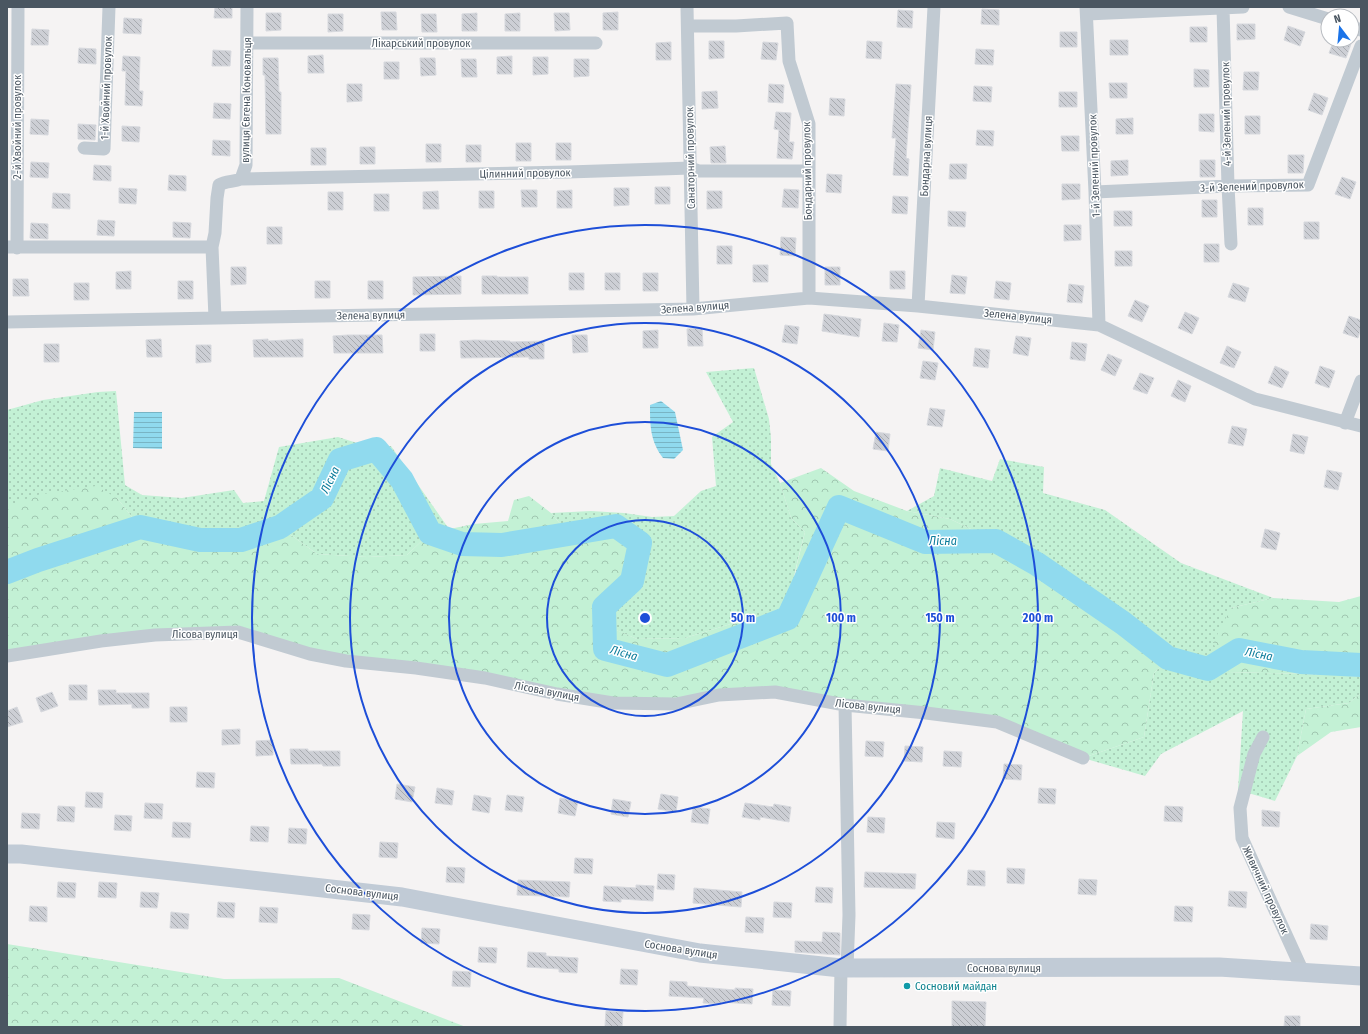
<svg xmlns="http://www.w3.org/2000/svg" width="1368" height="1034" viewBox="0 0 1368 1034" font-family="'Fira Sans Condensed',sans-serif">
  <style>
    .grass { fill: url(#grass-dots) }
    .forest { fill: url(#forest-crowns) }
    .water { fill: url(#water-rules) }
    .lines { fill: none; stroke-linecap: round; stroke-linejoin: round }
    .river { stroke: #90daee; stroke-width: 24 }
    .building { fill: url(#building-back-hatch); stroke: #d7d9de }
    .street { stroke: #c1cad2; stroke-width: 13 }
    .secondary { stroke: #c1cbd6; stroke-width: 19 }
    .ring { fill: none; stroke: #1d4ed8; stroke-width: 2 }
    .culture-dot { fill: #0f9aa8; stroke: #fff; stroke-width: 1.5 }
    .labels { text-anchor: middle; stroke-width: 3; stroke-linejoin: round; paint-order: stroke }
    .street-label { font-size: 11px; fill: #4a5661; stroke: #fff }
    .culture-label { font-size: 11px; fill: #0d838f; stroke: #fff; text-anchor: start }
    .water-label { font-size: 12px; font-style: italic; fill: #0c7c9b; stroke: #fff }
    .centre { fill: #1d4ed8; stroke: #fff; stroke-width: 2 }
    .ring-label { font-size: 12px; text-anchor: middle; font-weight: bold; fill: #1d4ed8; stroke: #fff; stroke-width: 3; stroke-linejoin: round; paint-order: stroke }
  </style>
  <defs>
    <pattern id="grass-dots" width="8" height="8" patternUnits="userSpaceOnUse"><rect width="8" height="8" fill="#c3f1d5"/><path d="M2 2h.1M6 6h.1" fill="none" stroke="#a0c6b0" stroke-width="1.8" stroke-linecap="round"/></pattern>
    <pattern id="forest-crowns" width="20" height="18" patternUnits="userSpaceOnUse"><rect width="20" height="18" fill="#c3f1d5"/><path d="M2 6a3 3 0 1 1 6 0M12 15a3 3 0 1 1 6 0" fill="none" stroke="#a0c6b0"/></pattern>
    <pattern id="water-rules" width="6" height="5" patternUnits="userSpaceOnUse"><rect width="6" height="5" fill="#90daee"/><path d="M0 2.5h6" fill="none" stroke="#78b4c4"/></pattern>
    <pattern id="building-back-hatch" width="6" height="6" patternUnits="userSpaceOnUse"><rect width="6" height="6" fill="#cdcfd5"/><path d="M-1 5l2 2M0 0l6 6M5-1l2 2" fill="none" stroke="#a8abb0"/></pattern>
  </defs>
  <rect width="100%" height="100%" fill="#f5f3f3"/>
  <path class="grass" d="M754,368L769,419L771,438V464L780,483L791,518L805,532C797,562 787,599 789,631L747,619L685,638L637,639L604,625V607L632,581L616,526L568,533L551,513L591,511L624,513L652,517L674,516L701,491L716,486L712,437L733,422L706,372Z
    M116,391L125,485L142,495L182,498L234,490L243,503L264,501L279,447L338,437L376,449L391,446L449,529L430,533L407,555L367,557L317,554L280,527L241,540H200L140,527L117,498L7,506V410L43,400L98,392Z
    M1000,459L1044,467L1043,493L1105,510L1181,563L1273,598L1231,608L1229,672L1339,675L1361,677V693L1349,703L1306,709L1297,756L1275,801L1238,790L1243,711L1161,754L1145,776L1083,758L1144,737L1154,673L1168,658L1123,623L1037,564L996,541L950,519L907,511L934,496L940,468L992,481Z"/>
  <path class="forest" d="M821,468L854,491L907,511L950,519L996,541L1037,564L1123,623L1168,658L1154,673L1144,737L1083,758L997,722L775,692L613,703L346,661L238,632L7,656V506L37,495L96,486L117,498L140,527L200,540H240L280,527L317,554L367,557L407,555L430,533L474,524L508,521L514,500L529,496L551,513L568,533L616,526L640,543L632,581L604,607L605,625L637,639L685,638L747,619L789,631L788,618L797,564L805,532L791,518L780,483Z
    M1361,596V677L1339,675L1229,672L1213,643L1231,608L1273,598L1339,602Z
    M1361,693V727L1331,732L1297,756L1306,709L1349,703Z
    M7,944L224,979L339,978L466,1027H7Z"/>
  <path class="water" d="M661,401L675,412L683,450L674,459L663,458C650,441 650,425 650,405Z
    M134,412H162V449L133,448Z"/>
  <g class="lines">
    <path class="river" d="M7,572L38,560L140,527L200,540H241L280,527L322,498L340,460L376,449L402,480L430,533L462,544L502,545L616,526L640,543L632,581L604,607L605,649L667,665L788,618L839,507L925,542L996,541L1037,564L1123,623L1168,658L1208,669L1239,650L1301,662L1361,665"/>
  </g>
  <path class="building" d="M215,7H232V18H214Z
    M982,9L999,10V25L981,24Z
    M898,10L913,11L912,28L897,27Z
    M381,12H396L397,30H382Z
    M618,12V30H603V13Z
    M266,13H281V30L266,31Z
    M477,13V31H462V14Z
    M520,13V31H505V14Z
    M554,13H569L570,30L555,31Z
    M328,14H343V31L328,32Z
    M421,14H436L437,32H422Z
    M124,18L142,19L141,34L123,33Z
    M1237,24H1255V39L1237,40Z
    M1288,26L1305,32L1300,46L1284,40Z
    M1190,27H1207V42H1190Z
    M32,29L49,30L48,45H31Z
    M1060,32H1077V47H1060Z
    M1110,40H1128V55H1110Z
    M1334,40H1338L1351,44L1346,58L1329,53Z
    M709,41H724V58L709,59Z
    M867,41L882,42L881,59L866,58Z
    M671,42V60H656V43Z
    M763,42L778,43L776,60L761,59Z
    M79,48L96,49V64L78,63Z
    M976,49L994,50L993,65L975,64Z
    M213,50L231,51L230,66H212Z
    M323,55L324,73H308V56Z
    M123,56L140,57L139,91H143L142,106L125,105L126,71H122Z
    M512,56V74H497V57Z
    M533,57H548V74L533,75Z
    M263,58H278L279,92H281V134H266L265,75H263Z
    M420,58H435L436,75L421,76Z
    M461,59H476L477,77H462Z
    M574,59H589V76L574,77Z
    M384,62H399V79H384Z
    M1194,69L1209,70V87H1194Z
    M1244,72H1259L1258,90H1243Z
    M1109,83H1127V98H1110Z
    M347,84H362V101L347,102Z
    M769,84L784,85L783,103L768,102Z
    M896,84L911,85L906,158L909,159L908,176L893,175L896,138H892Z
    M974,86L992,87L991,102L973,101Z
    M717,91L718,108L702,109V92Z
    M1059,92H1077V107H1059Z
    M1314,93L1328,98L1322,115L1308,110Z
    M830,98L845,99L844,116L829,115Z
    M214,103L231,104L230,119L213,118Z
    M776,112L791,113L789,142H794L792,159L777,158L779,130L774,129Z
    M1199,114H1214V132L1199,131Z
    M1245,116H1260V134H1245Z
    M1133,118V134H1116V119Z
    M31,119L49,120L48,135L30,134Z
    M78,124L96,125L95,140L78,139Z
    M122,126L140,127L139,142L122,141Z
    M977,130L994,131L993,146L976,145Z
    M1061,136H1079V151H1062Z
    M213,140L230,141V156L212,155Z
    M516,143H531V161H516Z
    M556,143H571V160H556Z
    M426,144H441V162H426Z
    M466,145H481V162H466Z
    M725,146L726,163H711L710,147Z
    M360,147H375V164H360Z
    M311,148H326V165H311Z
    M1288,155H1304L1303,173H1288Z
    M1128,160V175L1111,176V161Z
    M1200,160H1215V177H1200Z
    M31,162L49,163L48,178L30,177Z
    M950,164H967L966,179H949Z
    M94,165L111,166V181L93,180Z
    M827,174L842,175L841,193L826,192Z
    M169,175L186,176V191L168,190Z
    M1342,177L1356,182L1350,199L1335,194Z
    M1062,184H1080V199L1062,200Z
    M655,187H670V204H655Z
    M119,188L137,189L136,204L119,203Z
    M614,188H629V205L614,206Z
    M784,189L799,190L798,208L782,207Z
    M521,190H537V207H522Z
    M572,190V208H557V191Z
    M438,191L439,209H423V192Z
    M479,191H494V208H479Z
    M707,191H722V208L707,209Z
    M328,192H343V210H328Z
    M53,193L70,194V209L52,208Z
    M374,194H389V211H374Z
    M893,196L908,197L907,214L892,213Z
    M1202,200H1217V217H1202Z
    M1248,208H1263V225H1248Z
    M948,211L966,212L965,227L948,226Z
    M1114,211H1132V226H1114Z
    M98,220L115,221L114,236L97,235Z
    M173,222L191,223L190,238L173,237Z
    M1304,222H1319V239H1304Z
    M31,223L48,224V239L30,238Z
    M1064,225H1081V240L1064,241Z
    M267,227H282V244H267Z
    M781,237L796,238L795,256L780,255Z
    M1204,244H1219V262H1204Z
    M717,246H732V264H717Z
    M1115,251H1132V266H1115Z
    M753,265H768V282H753Z
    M231,267H246V284L231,285Z
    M825,267H840V285H825Z
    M131,271V289H116V272Z
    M890,271H905V289H890Z
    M569,273H584V290H569Z
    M605,273H620V290H605Z
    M643,273H658V291H643Z
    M952,275L967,277L965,294L950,293Z
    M461,276V294L413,295V277Z
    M482,276H497V277H528V294H482Z
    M13,279H28L29,296H13Z
    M178,281H193V299H178Z
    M315,281H330V298H315Z
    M368,281H383V299H368Z
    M996,281L1011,283L1009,300L994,298Z
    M74,283H89V300H74Z
    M1233,283L1249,288L1245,302L1228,297Z
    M1069,284L1084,286L1082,303L1067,302Z
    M1135,300L1149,306L1142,322L1128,316Z
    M1185,312L1199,318L1192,334L1178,328Z
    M824,314L861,319L859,337L822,331Z
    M1349,316L1361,320V328L1358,338L1343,333Z
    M884,323L899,325L897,342L882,341Z
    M785,325L799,327L797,344L782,342Z
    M702,328L703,346H688L687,329Z
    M658,330V348H643V331Z
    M921,330L935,332L933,350L918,348Z
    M420,334H435V351H420Z
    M348,335H382L383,353H334L333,336Z
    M572,335H587L588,352L573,353Z
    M1016,336L1031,338L1028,356L1013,353Z
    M161,339L162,357H147L146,340Z
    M268,339V341L303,339V357H254L253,340Z
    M475,340L510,341V342L544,341V359H529V357L461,358L460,341Z
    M1072,342L1087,344L1085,361L1070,359Z
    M44,344H59V362H44Z
    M196,345H211V362L196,363Z
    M1227,346L1241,352L1234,368L1220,363Z
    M975,348L990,350L988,368L973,366Z
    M1108,354L1122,360L1115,376L1101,370Z
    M923,361L938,363L935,380L920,378Z
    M1275,366L1289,372L1282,388L1268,383Z
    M1320,366L1335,371L1329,388L1315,383Z
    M1140,373L1154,378L1147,394L1133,389Z
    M1178,380L1191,386L1185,402L1171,396Z
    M930,408L945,410L942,427L927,425Z
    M1232,426L1247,429L1243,446L1228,443Z
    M876,432L890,434L888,451L873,449Z
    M1293,434L1308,437L1304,454L1290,451Z
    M1327,470L1342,473L1338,490L1324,487Z
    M1265,529L1280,533L1276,550L1261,547Z
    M69,685H87V700H69Z
    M98,690H116V693H149V708H132V704L99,705Z
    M52,692L58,706L41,712L36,698Z
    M17,707L23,722L7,727V711Z
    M170,707H187V722H170Z
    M240,729V744L222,745V730Z
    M273,740V755L256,756V741Z
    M866,741L884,742L883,757L865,756Z
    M905,746L923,747L922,762L904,761Z
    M290,749H308V751H340V766H323L322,764H291Z
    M944,751L962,752L961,767L943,766Z
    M1004,764L1022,765L1021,780L1003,779Z
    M197,772L215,773L214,788L196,787Z
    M397,784L415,787L412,802L395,799Z
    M437,788L454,791L452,805L435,803Z
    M1039,788L1056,789L1055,804L1038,803Z
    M86,792L103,793L102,808L85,807Z
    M661,794L678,797L676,812L658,809Z
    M474,795L491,798L489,813L472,810Z
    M507,795L524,797L522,812L505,810Z
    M560,798L578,801L575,816L558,813Z
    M613,799L631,802L628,817L611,814Z
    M145,803L163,804L162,819L144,818Z
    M745,803L773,807L774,804L791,807L789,822L760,817V820L742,817Z
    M58,806L75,807L74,822L57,821Z
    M1165,806L1183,807L1182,822L1164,821Z
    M693,807L710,809L708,824L691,822Z
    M1262,810L1280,812L1279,827L1262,826Z
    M22,813L40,814L39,829L21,828Z
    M115,815L132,816L131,831L114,830Z
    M868,817L885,818L884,833L867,832Z
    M173,822L191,823L190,838L172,837Z
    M937,822L955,823L954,839L936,837Z
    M251,826L269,827L268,842L250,841Z
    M289,828L307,829L306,844L288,843Z
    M380,842L398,843L397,858L379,857Z
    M575,858L593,859L592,874L574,873Z
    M447,867L465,868L464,883L446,882Z
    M1007,868L1025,869L1024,884L1007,883Z
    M968,870L985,871V886L967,885Z
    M865,872L916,874L915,889L864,887Z
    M658,874L675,875L674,890L657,889Z
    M1079,879L1097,880L1096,895L1078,894Z
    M518,880L570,882L569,897L517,895Z
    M58,882L76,883L75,898L57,897Z
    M99,882L117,883L116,898L98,897Z
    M636,885L654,886L653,901L621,899V902L603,901L604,886L636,888Z
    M816,887L833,888L832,903L815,902Z
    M694,888L742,892L741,907L693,903Z
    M1229,891L1247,892L1246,908L1228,906Z
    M141,892L159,893L157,908L140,907Z
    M218,902L235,903L234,918L217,917Z
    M774,902L792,903L791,918L773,917Z
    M30,906L47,907V922L29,921Z
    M1175,906L1193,907L1192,922L1174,921Z
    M260,907L278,908L277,923L259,922Z
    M171,912L189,914L188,929L170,928Z
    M353,914L370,915L369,930L352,929Z
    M746,917L764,918L763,933L745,932Z
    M1311,924L1328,926L1327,940L1310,939Z
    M422,928L440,929L439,944L421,943Z
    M823,932L840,933V955L795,952V941L822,942Z
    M479,947L497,948L496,963L478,962Z
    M528,952L546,953V956L578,958L577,973L559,972V969L527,967Z
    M621,969L638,970L637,985L620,984Z
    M453,971L471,972L470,987L452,986Z
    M670,981L687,982V986L735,990V988L753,989L752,1004L721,1002V1004L703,1003L704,998L669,996Z
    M773,990L791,991L790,1006L772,1005Z
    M952,1001L986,1002L985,1027H952Z
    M606,1011L623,1012L622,1027L605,1026Z
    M1285,1016H1300V1027H1284Z"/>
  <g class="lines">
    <path class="street" d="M687,7L693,309
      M1086,7L1095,192L1099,325
      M1289,7L1328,19
      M1223,8L1228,186L1231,244
      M1087,14L1243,7
      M688,26H736L787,23L789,61L809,124V298
      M1352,27L1361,30
      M247,43H596
      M84,148L104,149L109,7
      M241,179L568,172L691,168L699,171H809
      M1095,192L1228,186L1308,185L1361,46
      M7,247H212
      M17,248L18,7
      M918,306L934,7
      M215,318L212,247L215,233L217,198L219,185C226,181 233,182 241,179L246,165L247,7
      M7,322L693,309L809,298L918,306L1099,325L1255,399L1361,426
      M1345,423L1361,381
      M7,656L101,641L155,635L238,632L310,654L346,661L416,668L485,678L557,694L613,703L676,704L719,695L775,692L845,705L926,713L997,722L1083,758
      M845,705L849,915L847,968
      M1263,737L1254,754L1240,808L1242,838L1303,972
      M840,1027L841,968"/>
    <path class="secondary" d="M7,854H21L402,897L700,953L841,968L1219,967L1361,976"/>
  </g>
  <g class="ring">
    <circle cx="645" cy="618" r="98"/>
    <circle cx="645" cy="618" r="196"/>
    <circle cx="645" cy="618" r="295"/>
    <circle cx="645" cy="618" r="393"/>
  </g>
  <circle class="culture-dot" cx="907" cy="986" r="4"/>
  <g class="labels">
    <g class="street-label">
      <text x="421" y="47">Лікарський провулок</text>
      <text transform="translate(106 88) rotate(-88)" y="4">1-й Хвойний провулок</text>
      <text transform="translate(246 100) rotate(-89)" y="4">вулиця Євгена Коновальця</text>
      <text transform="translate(1226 114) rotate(-91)" y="4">4-й Зелений провулок</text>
      <text transform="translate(17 127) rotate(-90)" y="4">2-й Хвойний провулок</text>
      <text transform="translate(926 156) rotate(-87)" y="4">Бондарна вулиця</text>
      <text transform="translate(690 158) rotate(-91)" y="4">Санаторний провулок</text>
      <text transform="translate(1094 166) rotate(-92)" y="4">1-й Зелений провулок</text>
      <text transform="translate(807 171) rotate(-91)" y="4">Бондарний провулок</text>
      <text transform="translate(525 173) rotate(-1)" y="4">Цілинний провулок</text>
      <text transform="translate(1252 186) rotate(-2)" y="4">3-й Зелений провулок</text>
      <text transform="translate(695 307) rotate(-4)" y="4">Зелена вулиця</text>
      <text transform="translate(371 315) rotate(-1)" y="4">Зелена вулиця</text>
      <text transform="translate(1018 316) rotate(6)" y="4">Зелена вулиця</text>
      <text x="205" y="638">Лісова вулиця</text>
      <text transform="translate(547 691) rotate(11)" y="4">Лісова вулиця</text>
      <text transform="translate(868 706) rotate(6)" y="4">Лісова вулиця</text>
      <text transform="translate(1266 890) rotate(65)" y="4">Живичний провулок</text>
      <text transform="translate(362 892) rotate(7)" y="4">Соснова вулиця</text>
      <text transform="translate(681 949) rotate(9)" y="4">Соснова вулиця</text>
      <text x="1004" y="972">Соснова вулиця</text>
    </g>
    <g class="culture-label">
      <text x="915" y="990">Сосновий майдан</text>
    </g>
    <g class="water-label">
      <text transform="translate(330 480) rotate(-64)" y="4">Лісна</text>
      <text x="943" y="545">Лісна</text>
      <text transform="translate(624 653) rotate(16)" y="4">Лісна</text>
      <text transform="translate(1259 654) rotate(11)" y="4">Лісна</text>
    </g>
  </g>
  <circle cx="645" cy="618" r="6" class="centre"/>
  <g class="ring-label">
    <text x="743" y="622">50 m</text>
    <text x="841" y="622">100 m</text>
    <text x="940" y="622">150 m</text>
    <text x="1038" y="622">200 m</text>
  </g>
  <rect width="1368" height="1034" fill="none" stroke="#4a5661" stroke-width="16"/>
  <g transform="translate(1340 28) rotate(344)"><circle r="19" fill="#ffffff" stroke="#b7bbc0"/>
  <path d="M0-3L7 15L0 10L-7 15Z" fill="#1a73e8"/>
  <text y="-6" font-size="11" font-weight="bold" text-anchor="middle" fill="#4a5661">N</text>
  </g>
</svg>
